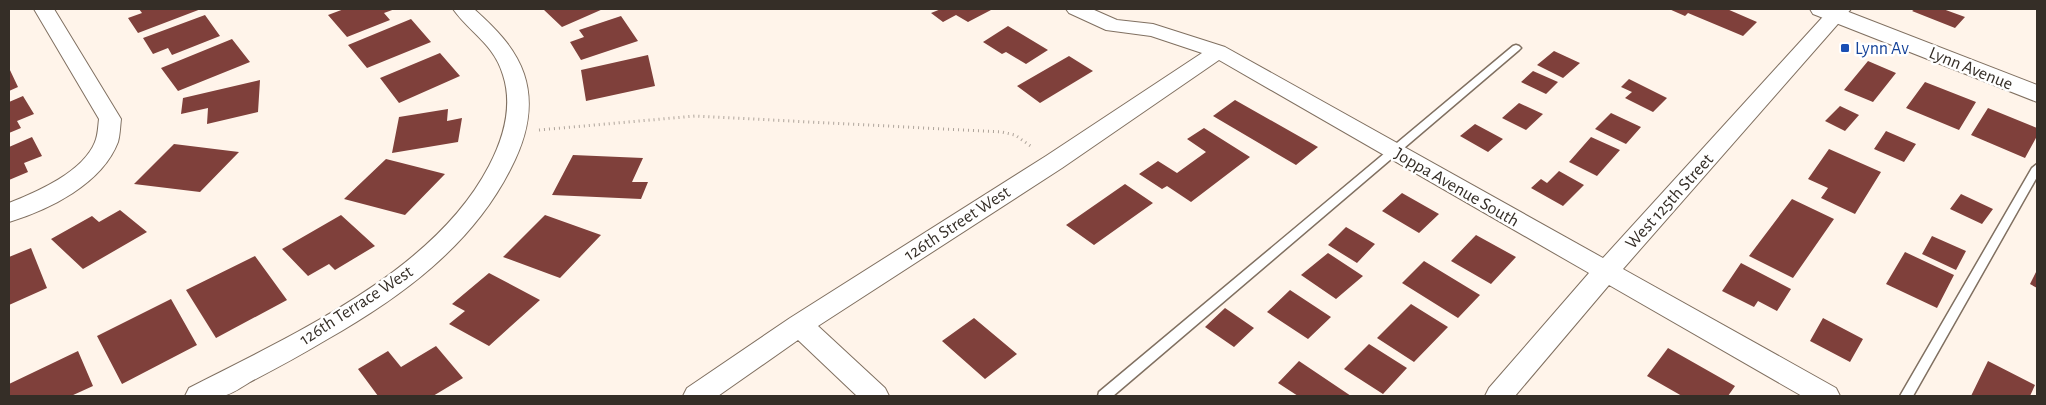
<svg xmlns="http://www.w3.org/2000/svg" width="2046" height="405" viewBox="0 0 2046 405" font-family="'Alegreya Sans',sans-serif">
  <style>
    .building { fill: #7f403b }
    .lines { fill: none; stroke-linecap: round; stroke-linejoin: round }
    .lane-casing { stroke: #807061; stroke-width: 3 }
    .street-casing { stroke: #807061; stroke-width: 2 }
    .secondary-casing { stroke: #807061; stroke-width: 2 }
    .path { stroke: #aea49b; stroke-width: 3; stroke-dasharray: 1 4; stroke-linecap: butt }
    .lane { fill: #fff; fill-rule: evenodd }
    .street { fill: #fff; fill-rule: evenodd }
    .secondary { fill: #fff; fill-rule: evenodd }
    .transit-dot { fill: #1a4fb4; stroke: #fff; stroke-width: 2 }
    .labels { text-anchor: middle; stroke-width: 5; stroke-linejoin: round; paint-order: stroke }
    .transit-label { font-size: 18px; fill: #164399; stroke: #fff; text-anchor: start }
    .street-label { font-size: 18px; fill: #352e27; stroke: #fff }
  </style>
  <rect width="100%" height="100%" fill="#fff4ea"/>
  <path class="building" d="M139,9H201L138,33L128,18L142,13Z
    M344,9H395L384,13L390,20L347,37L328,15Z
    M543,9H603L562,27Z
    M941,9H990L991,10L968,22L956,15L943,22L931,13Z
    M1669,9H1727L1757,22L1743,36L1688,13L1685,16Z
    M1915,9H1943L1965,17L1955,28L1912,11Z
    M205,15L220,36L172,55L168,48L153,54L143,38Z
    M621,16L638,41L581,60L570,42L584,37L579,30Z
    M411,19L431,42L367,68L348,45Z
    M1008,26L1048,50L1026,64L1006,52L1002,54L983,42Z
    M232,39L250,62L178,91L161,68Z
    M1554,51L1580,63L1563,78L1537,65Z
    M440,53L460,76L399,103L380,78Z
    M648,55L655,86L586,101L581,70Z
    M1069,56L1093,71L1040,103L1017,86Z
    M1868,61L1896,73L1873,102L1844,90Z
    M9,68L18,87L9,91Z
    M1533,71L1558,82L1546,94L1521,82Z
    M1629,79L1667,98L1653,112L1625,98L1632,92L1621,87Z
    M260,80L258,112L207,124L208,108L181,114L183,98Z
    M1925,82L1976,102L1959,130L1906,108Z
    M23,96L34,114L17,121L21,128L9,133V102Z
    M1235,100L1318,147L1296,165L1213,116Z
    M1519,103L1543,114L1526,130L1502,118Z
    M1840,106L1859,115L1845,131L1825,121Z
    M1988,108L2037,128V136L2025,158L1971,135Z
    M448,109L447,121L462,118L458,142L392,153L399,117Z
    M1611,113L1641,127L1626,144L1595,129Z
    M1475,124L1503,139L1488,152L1460,136Z
    M1204,128L1250,157L1191,202L1167,186L1162,189L1139,174L1158,161L1177,173L1206,152L1187,139Z
    M1886,131L1916,144L1904,162L1874,149Z
    M32,137L42,156L24,163L28,172L9,180V147Z
    M1591,137L1620,150L1597,176L1569,162Z
    M174,144L239,152L200,192L134,184Z
    M1829,149L1881,172L1855,214L1821,198L1828,188L1808,179Z
    M573,155L643,158L632,182H648L641,199L552,195Z
    M386,159L445,174L405,215L344,199Z
    M1559,171L1584,185L1563,206L1531,188L1541,179L1547,183Z
    M1125,184L1153,203L1094,245L1066,225Z
    M1402,193L1439,214L1419,233L1382,211Z
    M1961,194L1993,209L1982,224L1950,209Z
    M1792,199L1834,219L1793,278L1749,256Z
    M120,210L147,232L83,269L51,239L92,216L99,222Z
    M341,215L375,246L335,270L329,264L308,276L282,249Z
    M545,215L601,235L560,278L503,257Z
    M1346,227L1375,244L1357,263L1328,245Z
    M1476,235L1516,257L1491,284L1451,261Z
    M1932,236L1966,251L1956,270L1922,254Z
    M31,248L47,288L9,305V257Z
    M1905,252L1954,275L1937,308L1886,284Z
    M1328,253L1363,276L1336,299L1301,275Z
    M255,256L287,300L216,338L186,290Z
    M1424,261L1480,295L1458,318L1402,283Z
    M1741,263L1791,289L1777,311L1758,301L1754,307L1722,291Z
    M2037,270V288L2030,284Z
    M489,273L540,300L489,346L449,324L465,311L452,304Z
    M1290,290L1331,317L1308,339L1267,312Z
    M171,299L197,345L122,384L97,336Z
    M1411,304L1448,327L1414,362L1377,338Z
    M1225,308L1254,328L1234,347L1205,327Z
    M974,318L1017,354L985,379L942,341Z
    M1823,318L1863,339L1850,362L1810,341Z
    M1369,344L1407,368L1383,394L1344,369Z
    M436,346L463,378L433,396H378L358,369L388,351L401,367Z
    M1668,348L1735,386L1728,396H1682L1647,376Z
    M78,351L93,386L71,396H9V384Z
    M1299,361L1351,396H1298L1278,383Z
    M1988,361L2035,385L2030,396H1971Z"/>
  <g class="lines">
    <defs>
      <path id="lane" d="M1516,45L1519,46L1521,48L1519,50L1113,396H1098L1099,392L1513,46Z
        M2037,164V177L1913,396H1900L2032,168Z"/>
      <path id="street" d="M34,9H54L121,119C120,127 120,135 118,142C102,184 49,210 9,222V203C37,192 83,172 95,142C98,135 98,127 99,119Z
        M453,9H474C494,27 515,47 524,74C535,107 526,139 511,168C472,246 400,298 326,340C301,355 275,369 250,382C242,387 232,394 223,396C212,399 197,396 185,396L189,388C292,335 434,272 489,166C504,137 513,106 503,75C494,44 470,33 453,9Z
        M1066,9H1092L1117,20L1153,24L1225,47L1603,258L1830,9H1851L1623,269L1836,388L1840,396H1802L1609,285L1515,396H1485L1489,388L1589,273L1219,60L1062,168L818,326L885,388L889,396H857L798,340L718,396H683L687,388L790,318L1046,156L1202,53L1151,36L1106,30L1069,13Z"/>
      <path id="secondary" d="M1810,9H1841L2037,85V102L1813,14Z"/>
    </defs>
    <use href="#lane" class="lane-casing"/>
    <use href="#street" class="street-casing"/>
    <use href="#secondary" class="secondary-casing"/>
    <path class="path" d="M539,130L695,116L1002,132L1015,135L1032,147"/>
    <use href="#lane" class="lane"/>
    <use href="#street" class="street"/>
    <use href="#secondary" class="secondary"/>
  </g>
  <rect class="transit-dot" x="1840" y="43" width="10" height="10" rx="2.5"/>
  <g class="labels">
    <g class="transit-label">
      <text x="1855" y="54">Lynn Av</text>
    </g>
    <g class="street-label">
      <text transform="translate(1971 68) rotate(22)" y="6">Lynn Avenue</text>
      <text transform="translate(1457 187) rotate(30)" y="6">Joppa Avenue South</text>
      <text transform="translate(1669 201) rotate(-48)" y="6">West 125th Street</text>
      <text transform="translate(957 223) rotate(-33)" y="6">126th Street West</text>
      <text transform="translate(356 305) rotate(-33)" y="6">126th Terrace West</text>
    </g>
  </g>
  <rect width="2046" height="405" fill="none" stroke="#352e27" stroke-width="20"/>
</svg>
